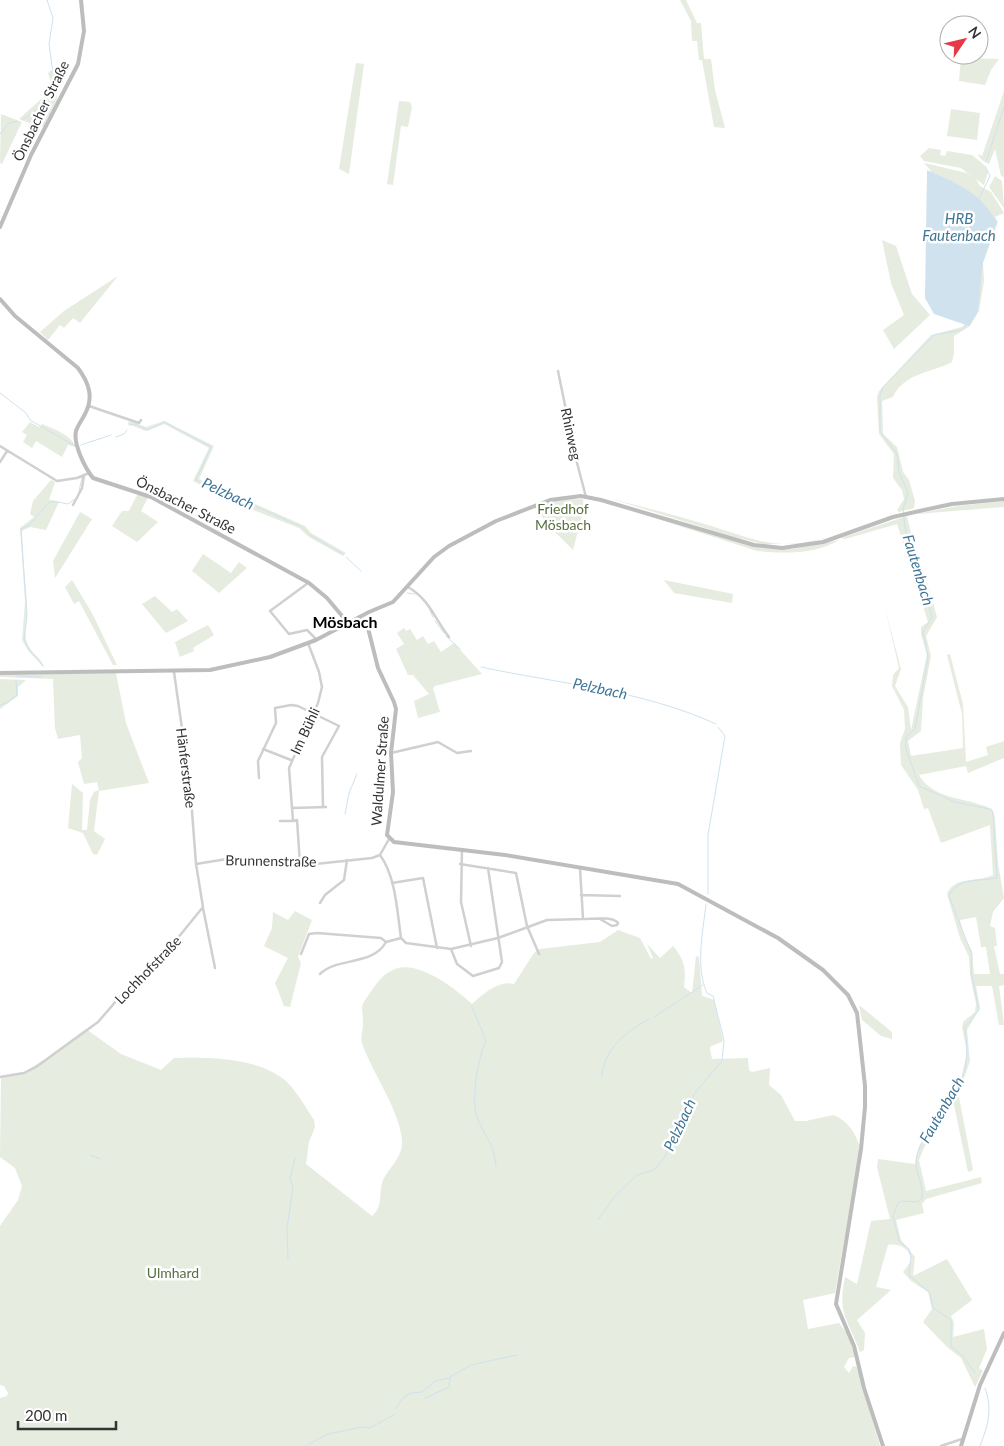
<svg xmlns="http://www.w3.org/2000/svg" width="1004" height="1446" viewBox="0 0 1004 1446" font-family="Lato,sans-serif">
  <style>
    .green { fill: #e6ecdf; fill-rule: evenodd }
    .water { fill: #cfe2ee }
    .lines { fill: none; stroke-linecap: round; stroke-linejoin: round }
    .stream { stroke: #cfe2ee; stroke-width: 1 }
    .street { stroke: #d0d0d0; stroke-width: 2.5 }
    .secondary { stroke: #bdbdbd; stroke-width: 4 }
    .labels { text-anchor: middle; stroke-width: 5; stroke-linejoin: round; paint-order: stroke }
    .street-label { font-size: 14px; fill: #333; stroke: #fff }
    .park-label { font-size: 14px; fill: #56703f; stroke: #fff }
    .water-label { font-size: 15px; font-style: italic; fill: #3f7597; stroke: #fff }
    .quarter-label { font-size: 16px; font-weight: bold; fill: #000; stroke: #fff }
  </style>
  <rect width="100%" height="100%" fill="#fff"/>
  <path class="green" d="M680,0H686L697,23H701L704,59H711L715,90L725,128L714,127L702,60H699L697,41H692L691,21Z
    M961,58L999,59L991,70L985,85L959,81Z
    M356,63L364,64L349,174L339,169Z
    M54,68L57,100L44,126L40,127L19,119L50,91L52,86L48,73Z
    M1004,91V177L1001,176L995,149L989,164L982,160L977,154L982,156Z
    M399,101L410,102L412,107L408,127L401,126L393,185L387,184Z
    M951,109L980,113L977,140L947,136Z
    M1,114L22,122L2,164L0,163Z
    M929,148L941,150L940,155L945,156L947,151L972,155L983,164L988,172L984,185L961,168L924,161L920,156Z
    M924,163L967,173L976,179L980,186L991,192L1004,213L995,217L998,222L983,263L984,281L979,311L970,326L954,336V353L952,362C931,373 904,373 893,397L882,401L883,434L897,447L903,472L909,480L915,501L914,508L899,512L897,510L904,499L902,490L893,478L894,454L879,434L877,397L879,391L931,335L962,327L966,323L928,261L931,171Z
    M995,176L1002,181L1004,208L989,187Z
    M882,240L896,246L912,294L930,315L894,349L883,330L904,315L891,283Z
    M118,276L80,323L73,318L64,328L60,325L48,340L40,332L64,311Z
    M129,421L146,427L164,421L214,446L199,479L305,526L311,533L346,553L343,556L309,537L299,528L231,501L193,481L209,448L164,424L146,431L128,424Z
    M30,422L39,427L42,424C54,429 71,435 76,447L68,445L62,457L36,441L32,448L23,442L27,435L22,432Z
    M51,480L55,482L49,500L59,502L46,530L30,527L22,531C22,557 26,582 27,608C28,618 24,629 26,639C28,652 41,656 44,668L27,649L22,640L25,602L20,528L34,517L30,514L33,501Z
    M138,493L148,498L141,511L158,522L137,542L112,526L122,511H129Z
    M583,499L584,508L573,550L552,529L534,507L557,500Z
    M612,499C642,507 672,514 701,523C757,539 775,554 835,535L804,544H763L734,537Z
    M1004,501V507L916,514L958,506Z
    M611,504L742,543L792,549L839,540C817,554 783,554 757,551Z
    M80,512L92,519L55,578L53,561Z
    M907,516L919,567L928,585L937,617L926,636L931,656L923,698L921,731L908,741L911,756L963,748L962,714L947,655L950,654L963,704L966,762L988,755L986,747L1004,741V758L968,773L966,766L919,775C934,801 968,797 992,809L995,818L998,863L1004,898L993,912L990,926L995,928L997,946H994L1000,974H1004V985L999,986L1004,1025H999L992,986H976L980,1008L967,1030L970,1061L963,1081L961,1079L967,1053L962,1027L963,1022L975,1012L976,1004L970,974L969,957L960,938L947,894C955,875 978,883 993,875L990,825L941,843L928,808L924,809L918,790L901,765L900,743L905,729L904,710L892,686L893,675L899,668L885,608L901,669L895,686L908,707L911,730L927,654L921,634V627L928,622L897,524L845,539L841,538ZM976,917L981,947H986L990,974H974L972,951L964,936L960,920Z
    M203,554L231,573L239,562L247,568L219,593L192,571Z
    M72,580L92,613L117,665H113L79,601L74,604L65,587Z
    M664,580L733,594L732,603L674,593Z
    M155,596L172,612L177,609L188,621L166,633L142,604Z
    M208,625L214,635L193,648L194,651L180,657L175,642Z
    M404,628L406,631L410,629L417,640L423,636L428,644L434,641L441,652L454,643L482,674L435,686L433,688L440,712L418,718L414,701L429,694L413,675H408L396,649L404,644L397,633Z
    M116,673L126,723L149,783L99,791L94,831L105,839L97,855L93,854L83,833L68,828L72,784L83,793L82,830H87L90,800L94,792L99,790L97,782L84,784L78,762L82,758L80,735L58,739L55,728L53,679L0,677V674Z
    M0,679L26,680L18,687V696L0,709Z
    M295,911L312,920L298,957L301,963L290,1007L284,1006L275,983L288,958L264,946L272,928L273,912L288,920Z
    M618,930L640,938L651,959L653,958L647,944L660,958L673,946C685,960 686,969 684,987L692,993L696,956L699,957L702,996L714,1000L723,1040L722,1042L711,1046L710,1049L712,1059L748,1058L749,1070L752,1072L770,1068L769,1085L781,1095L795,1121H806L833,1115C848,1120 857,1135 860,1149L835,1293L803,1300L808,1329L839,1323L849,1336L855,1357L849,1358L844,1367L849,1373L853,1366L857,1367L880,1446H0V1398L7,1396L8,1393L4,1386L0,1385V1226L18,1200L22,1186L15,1168L0,1157L1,1078L21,1074L47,1058L86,1029L121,1054L161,1070L174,1058C209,1057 259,1057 287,1082C297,1092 306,1108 314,1120L315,1127L309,1142L306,1164L372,1216C385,1205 377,1191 384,1178C391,1166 403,1156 402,1141C400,1110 372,1073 362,1043C360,1037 363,1031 363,1025C363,1003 358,1010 372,990C378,982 383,974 393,970C416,958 456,989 472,1004C483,994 499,980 514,984L534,953L540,949L600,942Z
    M859,1005L892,1032V1039L881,1036L862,1020Z
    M960,1081L963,1084L958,1092L973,1170L968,1172L953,1100L924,1148L919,1160L926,1191L981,1177L982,1183L926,1199L922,1204L924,1213L896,1220L901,1240L915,1257L913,1276L947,1259L972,1300L951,1316L954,1323L953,1337L984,1329L987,1349L979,1368L983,1371L975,1387L961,1358L947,1347L923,1322L932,1309L928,1292L911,1281L903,1272L911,1261C910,1248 899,1243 888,1245L876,1287L891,1290L857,1320L865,1333L864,1350L860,1352C848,1319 837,1314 845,1277L857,1284L871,1221L890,1219L877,1167L878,1159L915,1164L919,1146Z"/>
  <path class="water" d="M927,170C958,184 979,191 997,222L983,262L978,311L969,326L934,314L925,298Z"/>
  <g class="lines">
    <path class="stream" d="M23,120L51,98L55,88L49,44L53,18L47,0
      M0,134L9,123L17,121
      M986,162L1004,107
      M979,199L990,176L985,166
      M966,325L962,330L934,335L883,387L880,395V431L897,454L899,472L908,493L903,509L905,528L932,617L923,632L928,658L915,729L906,737V749L919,786L955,802L989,809L993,812L997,878C979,881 956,878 949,896L972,955L971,972L979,1010L965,1027C972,1076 957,1091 931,1129C925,1138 917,1149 916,1160C915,1173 924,1184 922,1198L917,1202L902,1201L898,1203L893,1216L899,1241L909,1249L911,1256L909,1275L930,1293L933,1308L951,1320V1346L963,1356L975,1373
      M0,393L26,413L30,420L75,446
      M129,425L136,424L148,430L165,422L211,447L196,480L302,527L310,535L343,554
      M116,437L124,434L127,430
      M81,445L111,435
      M79,491L82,478
      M346,557L361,571
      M407,593L415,594
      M430,611L433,617
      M435,621L444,633
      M446,636L460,649
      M43,666L40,661L31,653L24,639L27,616L21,529L30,525L48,503L53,501L68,504L75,499
      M481,667C560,684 642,690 716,724
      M16,676L42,677
      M0,705L6,703L17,695L16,680
      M345,814L349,793L357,774
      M708,894V835L725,736L718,727
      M472,1007L486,1040C478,1058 470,1101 478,1120C485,1135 495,1148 496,1166
      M654,1017L703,985
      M602,1077C603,1049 627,1031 649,1019
      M90,1155L100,1159
      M598,1220L615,1196L637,1175L654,1170L664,1158L686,1115L694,1094L722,1061L724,1040L713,996L707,993C695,966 703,932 706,904
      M288,1259L287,1228L293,1187L290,1179L295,1158
      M425,1398L449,1387L450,1377L471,1365L517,1355
      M395,1409L403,1398L411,1393L422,1392L435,1381L450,1378
      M309,1444L328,1434L362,1427L370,1428L395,1414
      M306,1446L307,1445
      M980,1446C988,1425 993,1410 985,1388"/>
    <path class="street" d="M558,371L576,459L586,497
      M89,406L139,423L141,420
      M0,446L57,481L77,478L89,473
      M0,462L7,451
      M73,505L82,488L84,475
      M308,583L270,611L289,634L307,630L316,639
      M408,587C430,600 434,618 449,637
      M263,749L291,760
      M391,753L438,742L457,753L471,751
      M259,778L258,761L276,723L275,708L291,705L298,706L339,726L322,757L323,807
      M292,808L326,807
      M280,821H293
      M462,849L461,902L471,946
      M380,855C396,877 397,911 401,938L406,943L451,949L498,938L547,920L583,919L580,868
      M196,864L227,859H262L306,865L372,858L380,855L389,839
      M300,864L297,820L293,821L289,768L318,703L322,687L319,672L308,643
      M460,864L516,873L527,926L539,954
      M392,883L423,878L437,948
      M581,895L620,896
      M320,903L325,895L344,880L347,860
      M203,908L215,968
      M583,919C593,919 612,916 618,923L617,925L612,926L600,919
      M451,949L457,964L473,976L499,968L502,962L488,868
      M301,954L309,934L317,933L381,938L386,942
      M320,974C337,957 373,966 386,942L401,938
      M0,1077L24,1073L36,1067L98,1022L130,985L164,955L203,907L196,864L190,785L174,672
      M941,1446L962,1439"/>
    <path class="secondary" d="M0,227L31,155L78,64L84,31L81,0
      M0,299L15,316L78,368C89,383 94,397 85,414C82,420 78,425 76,431C73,444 85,468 93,478L151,497L309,583L327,598L348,623
      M359,617L368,628L378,668L394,702L396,709L391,753L393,792L387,835L394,842L505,855L678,884L778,938L823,970L848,995L857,1013L859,1031L865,1086V1107L861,1149L836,1304L854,1346L864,1388L883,1446
      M0,673L210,670L270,657L316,640L369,612L393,602L434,557L449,546L496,521L550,500L581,496L601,500L754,545L782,548L823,542L893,517L924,510L952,504L1004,499
      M961,1446L980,1385L1004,1333"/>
  </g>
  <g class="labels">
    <g class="street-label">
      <text transform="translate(41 111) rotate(-64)" y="5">Önsbacher Straße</text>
      <text transform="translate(571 434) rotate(78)" y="5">Rhinweg</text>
      <text transform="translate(186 505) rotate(27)" y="5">Önsbacher Straße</text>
      <text transform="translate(305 731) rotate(-65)" y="5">Im Bühli</text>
      <text transform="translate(186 768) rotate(83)" y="5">Hänferstraße</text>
      <text transform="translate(380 771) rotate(-86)" y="5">Waldulmer Straße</text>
      <text transform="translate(271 861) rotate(1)" y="5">Brunnenstraße</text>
      <text transform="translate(148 970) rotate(-46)" y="5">Lochhofstraße</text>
    </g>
    <g class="park-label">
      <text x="563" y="514">Friedhof<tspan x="563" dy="16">Mösbach</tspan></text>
      <text x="173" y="1278">Ulmhard</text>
    </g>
    <g class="water-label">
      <text x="959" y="224">HRB<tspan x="959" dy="17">Fautenbach</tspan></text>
      <text transform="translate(228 494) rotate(25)" y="5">Pelzbach</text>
      <text transform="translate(918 570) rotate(73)" y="5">Fautenbach</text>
      <text transform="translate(600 689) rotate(12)" y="5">Pelzbach</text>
      <text transform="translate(942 1110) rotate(-60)" y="5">Fautenbach</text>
      <text transform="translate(680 1125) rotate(-65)" y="5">Pelzbach</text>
    </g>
    <g class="quarter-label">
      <text x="345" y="628">Mösbach</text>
    </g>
  </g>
  <g transform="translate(964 40) rotate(55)"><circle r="24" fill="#ffffff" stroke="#adadad"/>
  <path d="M0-4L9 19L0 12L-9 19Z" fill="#e63946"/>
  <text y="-8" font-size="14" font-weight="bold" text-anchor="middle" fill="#333333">N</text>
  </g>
  <path d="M18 1421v8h98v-8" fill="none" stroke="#333333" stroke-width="2.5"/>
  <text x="25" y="1421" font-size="15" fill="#333333" stroke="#ffffff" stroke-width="4" paint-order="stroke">200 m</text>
</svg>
